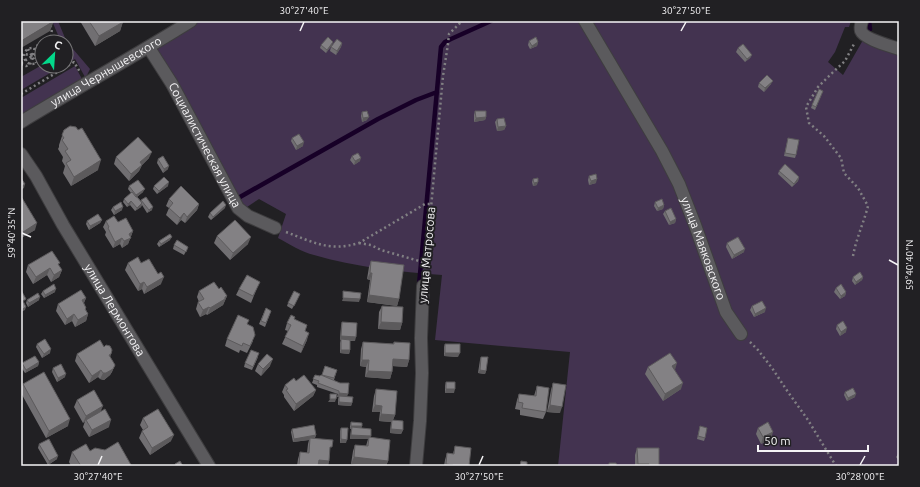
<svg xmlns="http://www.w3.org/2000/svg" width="920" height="487" viewBox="0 0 920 487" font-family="Ubuntu,sans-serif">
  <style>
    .green { fill: #433350 }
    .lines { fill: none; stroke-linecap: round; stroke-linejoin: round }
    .stream { stroke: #170027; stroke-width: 4.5 }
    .minor-casing { stroke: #3e3d3f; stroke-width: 14 }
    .path { stroke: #818083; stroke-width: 2.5; stroke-dasharray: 2 3; stroke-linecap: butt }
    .minor { stroke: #5b5a5d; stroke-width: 12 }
    .wall { fill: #716f72 }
    .shaded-wall { fill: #5c5a5c }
    .building { fill: #838184; stroke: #5c5a5c }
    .ticks { fill: none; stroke: #f5f4f6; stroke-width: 1.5 }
    .labels { text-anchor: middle; stroke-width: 4; stroke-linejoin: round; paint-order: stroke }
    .street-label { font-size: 12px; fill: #f5f4f6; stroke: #212023 }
    .neatline { fill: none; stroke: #f5f4f6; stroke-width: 1.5 }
    .ticks-label { font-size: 10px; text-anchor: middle; fill: #f5f4f6 }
  </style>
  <rect width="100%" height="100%" fill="#212023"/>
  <path class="green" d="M52,21H58L70,50L73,49L90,69L86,77H85L75,59L66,64V42H61Z
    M199,21H851L849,27H845L835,52L828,62L843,75L863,40L899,52V466H558L570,352L435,340L442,275C400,272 355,267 314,255C302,252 289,244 278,238L286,214L259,199L244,209L220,172L183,92L156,48Z
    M42,65V66H62L21,90V77Z
    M75,66L82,79L21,115V98Z"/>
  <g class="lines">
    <path class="stream" d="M869,21L870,29
      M240,197L378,119L416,100L437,92
      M419,285L441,47L445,42L451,39L491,21"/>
    <defs>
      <g id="minor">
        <path id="s1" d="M585,21L662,151L679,184L695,225L726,312L741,334"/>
        <path d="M862,21C861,24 860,28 861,31C864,39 891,46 899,49"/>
        <path id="s2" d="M149,48L172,84L238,208L248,216L275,228"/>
        <path id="s3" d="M21,122C77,88 135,56 191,21"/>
        <path id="s4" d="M21,154L36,176L63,225L209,466"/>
        <path d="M416,466L420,421L422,373L421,338L423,286"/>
      </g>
    </defs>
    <use href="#minor" class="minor-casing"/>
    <path class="path" d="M48,21L52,29L50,42
      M24 56a8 8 0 1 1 16 0a8 8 0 1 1-16 0Z
      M28,49L36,63
      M21,55L25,54L42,58
      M21,63L42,50
      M21,64L26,66L30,65L35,47L38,45L42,46
      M21,94L74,62L80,72
      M286,232C313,242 329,252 359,243L425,204H431
      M359,243L371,245L381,250L426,263
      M853,256C856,239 864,222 868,206L858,188L844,173L841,158L824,136L809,123L806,107L818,87L830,75L845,61L854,44
      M425,274L443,76L448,44L449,34L462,21
      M750,342L758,350L772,368L788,392L808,420L836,466"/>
    <use href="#minor" class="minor"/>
  </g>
  <path class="wall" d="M80,21H123L120,31L95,46Z
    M529,41L538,42L537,46L530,49L528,45Z
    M342,43L341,47L336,55L330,51L331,47Z
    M321,45H332L326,53L320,48Z
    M738,48L752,55L750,58L745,62L736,52Z
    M759,83L771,84L764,92L758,87Z
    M823,91L815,110L811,108L812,105Z
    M475,111L486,117L485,120L474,122V115Z
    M362,112L367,120L362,122L361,116Z
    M497,119L506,126L504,130L497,131L495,122Z
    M64,130L98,170L71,186L63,173L65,166L62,161L63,157L58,149L59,147V145Z
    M292,138L303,146L296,150L291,141Z
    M788,138L796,155L795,158L784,156Z
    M352,156L360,161L354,165L350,160Z
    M116,157L149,158L142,165L139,171L129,181L114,164Z
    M158,159L168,169L163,173L157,163Z
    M779,171L799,177L798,181L792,187L778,174Z
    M589,176L596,183L589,185L588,180Z
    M533,179L537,185L533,186L532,182Z
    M129,186L143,192L137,197L141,201V200L152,210L147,213L142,205L141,207L135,211L130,205L127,207L123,202L124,199L131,193L128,189Z
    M154,186H168L157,194L153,189Z
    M21,198L35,230L21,238Z
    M169,199L199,204L197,210L185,223L181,220L177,225L166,215L169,208L166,206Z
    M655,202L664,205L663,209L657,211L654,206Z
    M113,207L122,210L114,215L111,210Z
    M225,208L211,220L208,217L210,213Z
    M665,211L676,219L675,223L669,225L663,214Z
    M102,220L100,223L89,230L86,224L87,221Z
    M106,221L118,222L133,231L128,244L122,248L120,244L113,248L105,235L106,232L103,227Z
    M217,236L248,244L230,260L214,243Z
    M170,240L159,247L157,244L159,241Z
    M727,243L744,252L732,259L726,247Z
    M174,245L188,247L184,255L173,249Z
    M371,261L399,299L397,306L367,302L370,280L367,279L369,267Z
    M128,263H141L161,284L144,294L142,289L138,291L125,270Z
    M28,265L62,270L59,277L51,282L47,275L33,284L26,272Z
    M853,277H863L862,280L855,285L852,281Z
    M257,288L251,303L236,295L239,289Z
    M836,288L846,292L845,296L840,299L834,292Z
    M219,289L227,296L223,305L207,315L206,314L200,317L196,309L198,302H199L197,297L199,291Z
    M43,291L55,292L44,298L41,294Z
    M86,298L84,303L86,308V310L88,314L86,321L75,327L72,321L65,325L56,311L58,304Z
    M298,298L292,309L287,306L288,303Z
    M27,300H39L28,307L26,303Z
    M382,306L402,323L400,330L378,329L379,312Z
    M752,306L765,312L754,317L750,310Z
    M266,308L271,311L265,327L259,324Z
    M294,319L307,325L305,331L307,340L301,353L282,344L288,331L285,330L287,323Z
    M342,322L355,341H350V350L349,354L340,353V343L341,340H340L341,326Z
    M247,324L253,341L247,353L240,350L239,353L225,346L227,339Z
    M837,325L846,332L840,336L836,329Z
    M363,342L393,344L394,342L409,360L407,367L393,366L392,372L390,379L365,377L366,367L360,366L361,349Z
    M37,344L50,353L42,358L36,347Z
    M445,344L458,357L444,356V347Z
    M104,347L111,354L110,357L115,365L112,372L110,375L104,380L100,379L98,377L89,383L75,361L77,354Z
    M258,357L252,370L244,367L245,363Z
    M481,357L486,371L485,374L478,373L480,360Z
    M39,362L38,366L25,373L21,367L22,363Z
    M258,364L270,366L261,376L255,371Z
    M325,366L337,370L334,380L352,403L351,406L338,405V399L339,397H337L338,394L317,387V385L312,383L315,375L320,376L322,375Z
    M648,367L675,370L681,389L663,401L645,374Z
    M53,368L65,377L57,382L52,372Z
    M296,381L316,390L313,396L294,411L284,397V395L282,392L285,385Z
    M446,382L454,393H445V386Z
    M553,383L560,413L547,412L551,390Z
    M23,384L68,426L46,438L21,393V389Z
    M537,386L546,412L543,419L520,415V410L515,409L517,400L519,394L534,396Z
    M376,389L395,415L393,420L403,430L401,434L390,433L391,422L379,421L380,412H372L374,396Z
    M845,392L855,397L847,401L844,395Z
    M77,400L101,411L109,427L89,437L83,427L85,421L83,423L74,407Z
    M143,418L171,441L150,455L139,438L142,431L143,430L140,425Z
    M351,422L362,428L370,437L388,461L386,466H368L351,464L353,451L355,445L366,446L368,439H350L351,429H350V426Z
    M700,426L705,438L704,441L697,439Z
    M341,428L346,443H340V431Z
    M758,428L771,439L761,444L756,434Z
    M292,429L316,435L315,438L330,453L328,466H297L298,459L300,452L307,453L308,444L309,440L293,442L291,432Z
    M39,444L57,459L48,465L38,448Z
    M455,446L469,466H444L445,460L447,453L453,454Z
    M637,448L659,466H635V455Z
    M72,452L131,465V466H71L69,462Z
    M899,453V461L896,457L898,454Z"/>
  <path class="shaded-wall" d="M54,21L50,31L21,48V41Z
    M123,22L120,31L95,46L99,36Z
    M333,42L332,45L326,53L327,50Z
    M538,42L537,46L530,49L532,46Z
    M342,43L341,47L336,55L337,51Z
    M752,55L750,58L745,62L747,59Z
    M773,81L771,84L764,92L765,88Z
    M369,117L367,120L362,122L363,118Z
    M486,117L485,120L474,122L476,118Z
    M506,126L504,130L497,131L498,127Z
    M304,142L303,146L296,150L297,146Z
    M152,152L149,158L142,165L139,171L129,181L131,174L140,162Z
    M361,158L360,161L354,165L355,161Z
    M101,160L98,170L71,186L74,177Z
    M169,166L168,169L163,173L164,169Z
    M799,177L798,181L792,187L794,184Z
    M597,179L596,183L589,185L591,181Z
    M169,182L168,186L157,194L159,191Z
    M538,182L537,185L533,186L534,183Z
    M25,184L24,188L21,190V187Z
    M145,189L143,192L134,199L136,195Z
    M131,201L130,205L127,207L128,204Z
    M142,203L141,207L135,211L137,208Z
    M199,204L197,210L185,223L187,217Z
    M226,205L225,208L211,220L213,217Z
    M664,205L663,209L657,211L658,208Z
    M123,207L122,210L114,215L115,211Z
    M153,207L152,210L147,213L149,210Z
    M184,213L181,220L177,225L180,218Z
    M676,219L675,223L669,225L670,222Z
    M102,220L100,223L89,230L90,226Z
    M37,223L35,230L21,238L23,232Z
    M133,231L128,244L122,248L124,241L129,234Z
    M172,237L170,240L159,247L161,244Z
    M251,237L248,244L230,260L233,253Z
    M122,238L120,244L113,248L115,242Z
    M745,249L744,252L732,259L734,255Z
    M50,268L47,275L33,284L36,277Z
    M62,270L59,277L51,282L54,275Z
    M370,273H372L370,280L367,279Z
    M164,277L161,284L144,294L147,287Z
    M863,277L862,280L855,285L856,282Z
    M144,282L142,289L138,291L140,284Z
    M56,289L55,292L44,298L45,295Z
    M846,292L845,296L840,299L841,296Z
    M369,295L399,299L397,306L367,302Z
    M227,296L223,305L207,315L210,308Z
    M40,297L39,300L28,307L29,303Z
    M86,298L83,304L82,300Z
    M343,298L360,299L359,302L342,301Z
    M26,307L25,310L21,312V310Z
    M209,307L206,314L200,317L203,310Z
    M766,308L765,312L754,317L755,314Z
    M74,314L72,321L65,325L67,319Z
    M88,314L86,321L75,327L78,320Z
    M381,322L402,323L400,330L378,329Z
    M847,328L846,332L840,336L841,332Z
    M309,333L307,340L301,353L303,346Z
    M341,336L356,337L355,341L340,340Z
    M51,349L50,353L42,358L44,354Z
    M341,350H350L349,354L340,353Z
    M445,353H460L458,357L444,356Z
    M273,359L270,366L261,376L263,369Z
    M393,359L409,360L407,367L391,366Z
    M362,360H369L366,367L360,366Z
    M39,362L38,366L25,373L26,370Z
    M677,363L675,370L672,366Z
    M115,365L110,375L104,380L100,379L103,373Z
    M101,370L98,377L89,383L92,376Z
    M480,370L486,371L485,374L478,373Z
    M368,371L392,372L390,379L365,377Z
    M66,374L65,377L57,382L58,378Z
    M683,383L681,389L663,401L665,394Z
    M446,389H455L454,393H445Z
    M316,390L313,396L294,411L296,404Z
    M339,393L348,394L347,397H337Z
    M856,394L855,397L847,401L848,398Z
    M330,399H336L335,402H328Z
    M339,402L352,403L351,406L338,405Z
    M375,405L382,406L380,412H372Z
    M550,405L562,407L560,413L547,412Z
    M103,406L100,413L86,420L83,423L86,416Z
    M381,414L395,415L392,422V420L391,422L379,421Z
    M70,419L68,426L46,438L49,431Z
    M111,420L109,427L89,437L92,430Z
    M351,426H362L361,430L352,427L351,429H350Z
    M391,429L403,430L401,434L390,433Z
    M773,432L771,439L761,444L763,437Z
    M174,435L171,441L150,455L152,448Z
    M316,435L314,439L310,438L309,440L293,442L294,439Z
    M351,435L371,436L370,439L369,437L368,439H350Z
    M341,439L347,440L346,443H340Z
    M58,456L57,459L48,465L49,461Z
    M354,457L388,461L386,466H368L351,464Z
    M319,460L329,461L328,466H317Z
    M446,464L453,465V466H445Z
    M638,464H649V466H637Z"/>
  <path class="building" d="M21,21H54L21,41Z
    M89,21H123V22L99,36Z
    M328,37L333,42L327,50L321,45Z
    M536,37L538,42L532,46L529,41Z
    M337,39L342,43L337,51L331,47Z
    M743,44L752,55L747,59L738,48Z
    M767,75L773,81L765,88L759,83Z
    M819,89L823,91L816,107L812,105Z
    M367,111L369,117L363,118L362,112Z
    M475,111H486V117L476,118Z
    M504,118L506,126L498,127L497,119Z
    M70,126L76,127L78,130L82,128L101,160L74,177L66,163L71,160L65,151L68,149L62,140L64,138L62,135L64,130Z
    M299,134L304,142L297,146L292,138Z
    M138,137L152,152L140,162L142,165L131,174L116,157Z
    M788,138L799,140L796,155L785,153Z
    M358,153L361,158L355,161L352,156Z
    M163,156L169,166L164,169L158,159Z
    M785,164L799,177L794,184L779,171Z
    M596,174L597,179L591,181L589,176Z
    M164,177L169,182L159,191L154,186Z
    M21,178L25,184L21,187Z
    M538,178V182L534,183L533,179Z
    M138,180L145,189L136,195L129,186Z
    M181,186L199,204L187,217L184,213L180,218L169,208L173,203L169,199Z
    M132,192L136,197H137L142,203L137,208L131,201L128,204L124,199Z
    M146,197L153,207L149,210L141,200Z
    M21,198H22L37,223L23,232L21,229Z
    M662,199L664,205L658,208L655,202Z
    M223,201L226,205L213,217L210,213Z
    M121,202L123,207L115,211L113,207Z
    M671,208L676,219L670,222L665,211Z
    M98,214L102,220L90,226L87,221Z
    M114,216L118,222L126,218L133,231L129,234L131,238L124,241L122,238L115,242L108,228L109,227L106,221Z
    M235,220L251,237L233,253L217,236Z
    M170,234L172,237L161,244L159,241Z
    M738,237L745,249L734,255L727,243Z
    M177,240L188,247L186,252L174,245Z
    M52,251L60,263L58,264L62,270L54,275L50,268L36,277L28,265Z
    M138,257L141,263L149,259L158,274L161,272L164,277L147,287L144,282L140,284L128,263Z
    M371,261L404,265L399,299L369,295L372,273H370Z
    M860,272L863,277L856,282L853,277Z
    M247,275L260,282L253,296L239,289Z
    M214,282L219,289L221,287L227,296L225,297V299L210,308L209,307L203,310L198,302L204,299L199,291Z
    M54,284L56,289L45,295L43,291Z
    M841,284L846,292L841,296L836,288Z
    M21,290L26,299L23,301L26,307L21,310Z
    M81,290L86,298L82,300L86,308L85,309L88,314L78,320L74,314L67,319L58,304Z
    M294,291L300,294L294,306L288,303Z
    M343,291L361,293L360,299L343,298Z
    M38,293L40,297L29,303L27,300Z
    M762,301L766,308L755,314L752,306Z
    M382,306L403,307L402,323L381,322Z
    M266,308L271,311L266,323L261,321Z
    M238,315L249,320L247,324L253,327L255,335L250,346L243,343L242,346L227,339Z
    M291,315L295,317L294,319L307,325L305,331L309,333L303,346L285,337L291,325L287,323Z
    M843,321L847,328L841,332L837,325Z
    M342,322L357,323L356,337L341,336Z
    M45,339L51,349L44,354L37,344Z
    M341,339L350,340V350H341Z
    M100,340L104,347L106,345L110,346L112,350L111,354L109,355L115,365L113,369L106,373H103L101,370L92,376L77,354Z
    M363,342L394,344V342L410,343L409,360L393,359L392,372L368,371L369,360H362Z
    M445,344H460V353H445Z
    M251,350L259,353L253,367L245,363Z
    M670,353L677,363L672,366L683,383L665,394L648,367Z
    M267,354L273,359L263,369L258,364Z
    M35,356L39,362L26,370L22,363Z
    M481,357H488L486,371L480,370Z
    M61,364L66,374L58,378L53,368Z
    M325,366L337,370L334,378L322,375Z
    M44,372L70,419L49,431L23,384Z
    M304,375L316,390L296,404L286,390L288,389L285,385L294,378L296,381Z
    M315,375L320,376L321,375L340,383H349L348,394L339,393V391L318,383L319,381L313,379Z
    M446,382H455V389H446Z
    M553,383L566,385L562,407L550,405Z
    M537,386L549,388L546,412L522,408L523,403L518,402L519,394L536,396Z
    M853,388L856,394L848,398L845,392Z
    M376,389L397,391L395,415L381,414L382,406L375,405Z
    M94,390L103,406L86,416L77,400Z
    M330,394H337L336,399H330Z
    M339,396L353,397L352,403L339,402Z
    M105,409L111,420L92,430L86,420Z
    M158,409L174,435L152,448L142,431L148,427L143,418Z
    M392,420L403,421V430L391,429Z
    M351,422L362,423V426H351Z
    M768,422L773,432L763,437L758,428Z
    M314,425L316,435L294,439L292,429Z
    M700,426L707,428L705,438L698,436Z
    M352,427L371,429V436L351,435Z
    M341,428H348L347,440L341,439Z
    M369,437L390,440L388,461L354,457L355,445L368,446Z
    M310,438L333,440L332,447H330L329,461L319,460L318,466H299L300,452L309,453Z
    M49,439L58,456L49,461L39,444Z
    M118,442L131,465L129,466H81L72,452L86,444L90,451L95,448L105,450Z
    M455,446L471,448L469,466H453V465L446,464L447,453L454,454Z
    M637,448H659V466H649V464H638Z
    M180,461L183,466H176L175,464Z
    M521,461L527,462V466H520Z
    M609,463H616L617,466H609Z"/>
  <path class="ticks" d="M300,31L304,22M681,31L686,22M22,233L31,237M889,260L898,265M98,465L102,456M479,465L483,456M860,465L865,456"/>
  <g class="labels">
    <g class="street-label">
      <text dy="4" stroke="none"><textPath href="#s3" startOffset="99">улица Чернышевского</textPath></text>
      <text dy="4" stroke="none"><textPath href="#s2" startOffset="112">Социалистическая улица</textPath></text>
      <text dy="4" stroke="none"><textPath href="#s1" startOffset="257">улица Маяковского</textPath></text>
      <text transform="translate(427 255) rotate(-85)" y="4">улица Матросова</text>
      <text dy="4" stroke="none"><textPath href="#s4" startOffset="182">улица Лермонтова</textPath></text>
    </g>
  </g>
  <rect width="920" height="487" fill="none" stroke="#212023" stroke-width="44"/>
  <g transform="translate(54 54) rotate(25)"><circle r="19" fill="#212023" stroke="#767577"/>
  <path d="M0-3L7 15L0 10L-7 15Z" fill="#03d98b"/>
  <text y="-6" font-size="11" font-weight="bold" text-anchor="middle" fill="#f5f4f6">С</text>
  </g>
  <path d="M758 445v6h110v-6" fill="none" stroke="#f5f4f6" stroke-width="2"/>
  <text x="764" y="445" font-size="12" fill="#f5f4f6" stroke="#212023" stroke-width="3" paint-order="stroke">50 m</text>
  <rect x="22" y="22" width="876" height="443" class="neatline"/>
  <g class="ticks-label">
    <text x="304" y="14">30°27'40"E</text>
    <text x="686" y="14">30°27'50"E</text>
    <text transform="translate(11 233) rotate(-90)" y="4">59°40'35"N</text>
    <text transform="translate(909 265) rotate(-90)" y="4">59°40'40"N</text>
    <text x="98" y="480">30°27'40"E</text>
    <text x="479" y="480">30°27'50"E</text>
    <text x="860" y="480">30°28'00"E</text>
  </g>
</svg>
